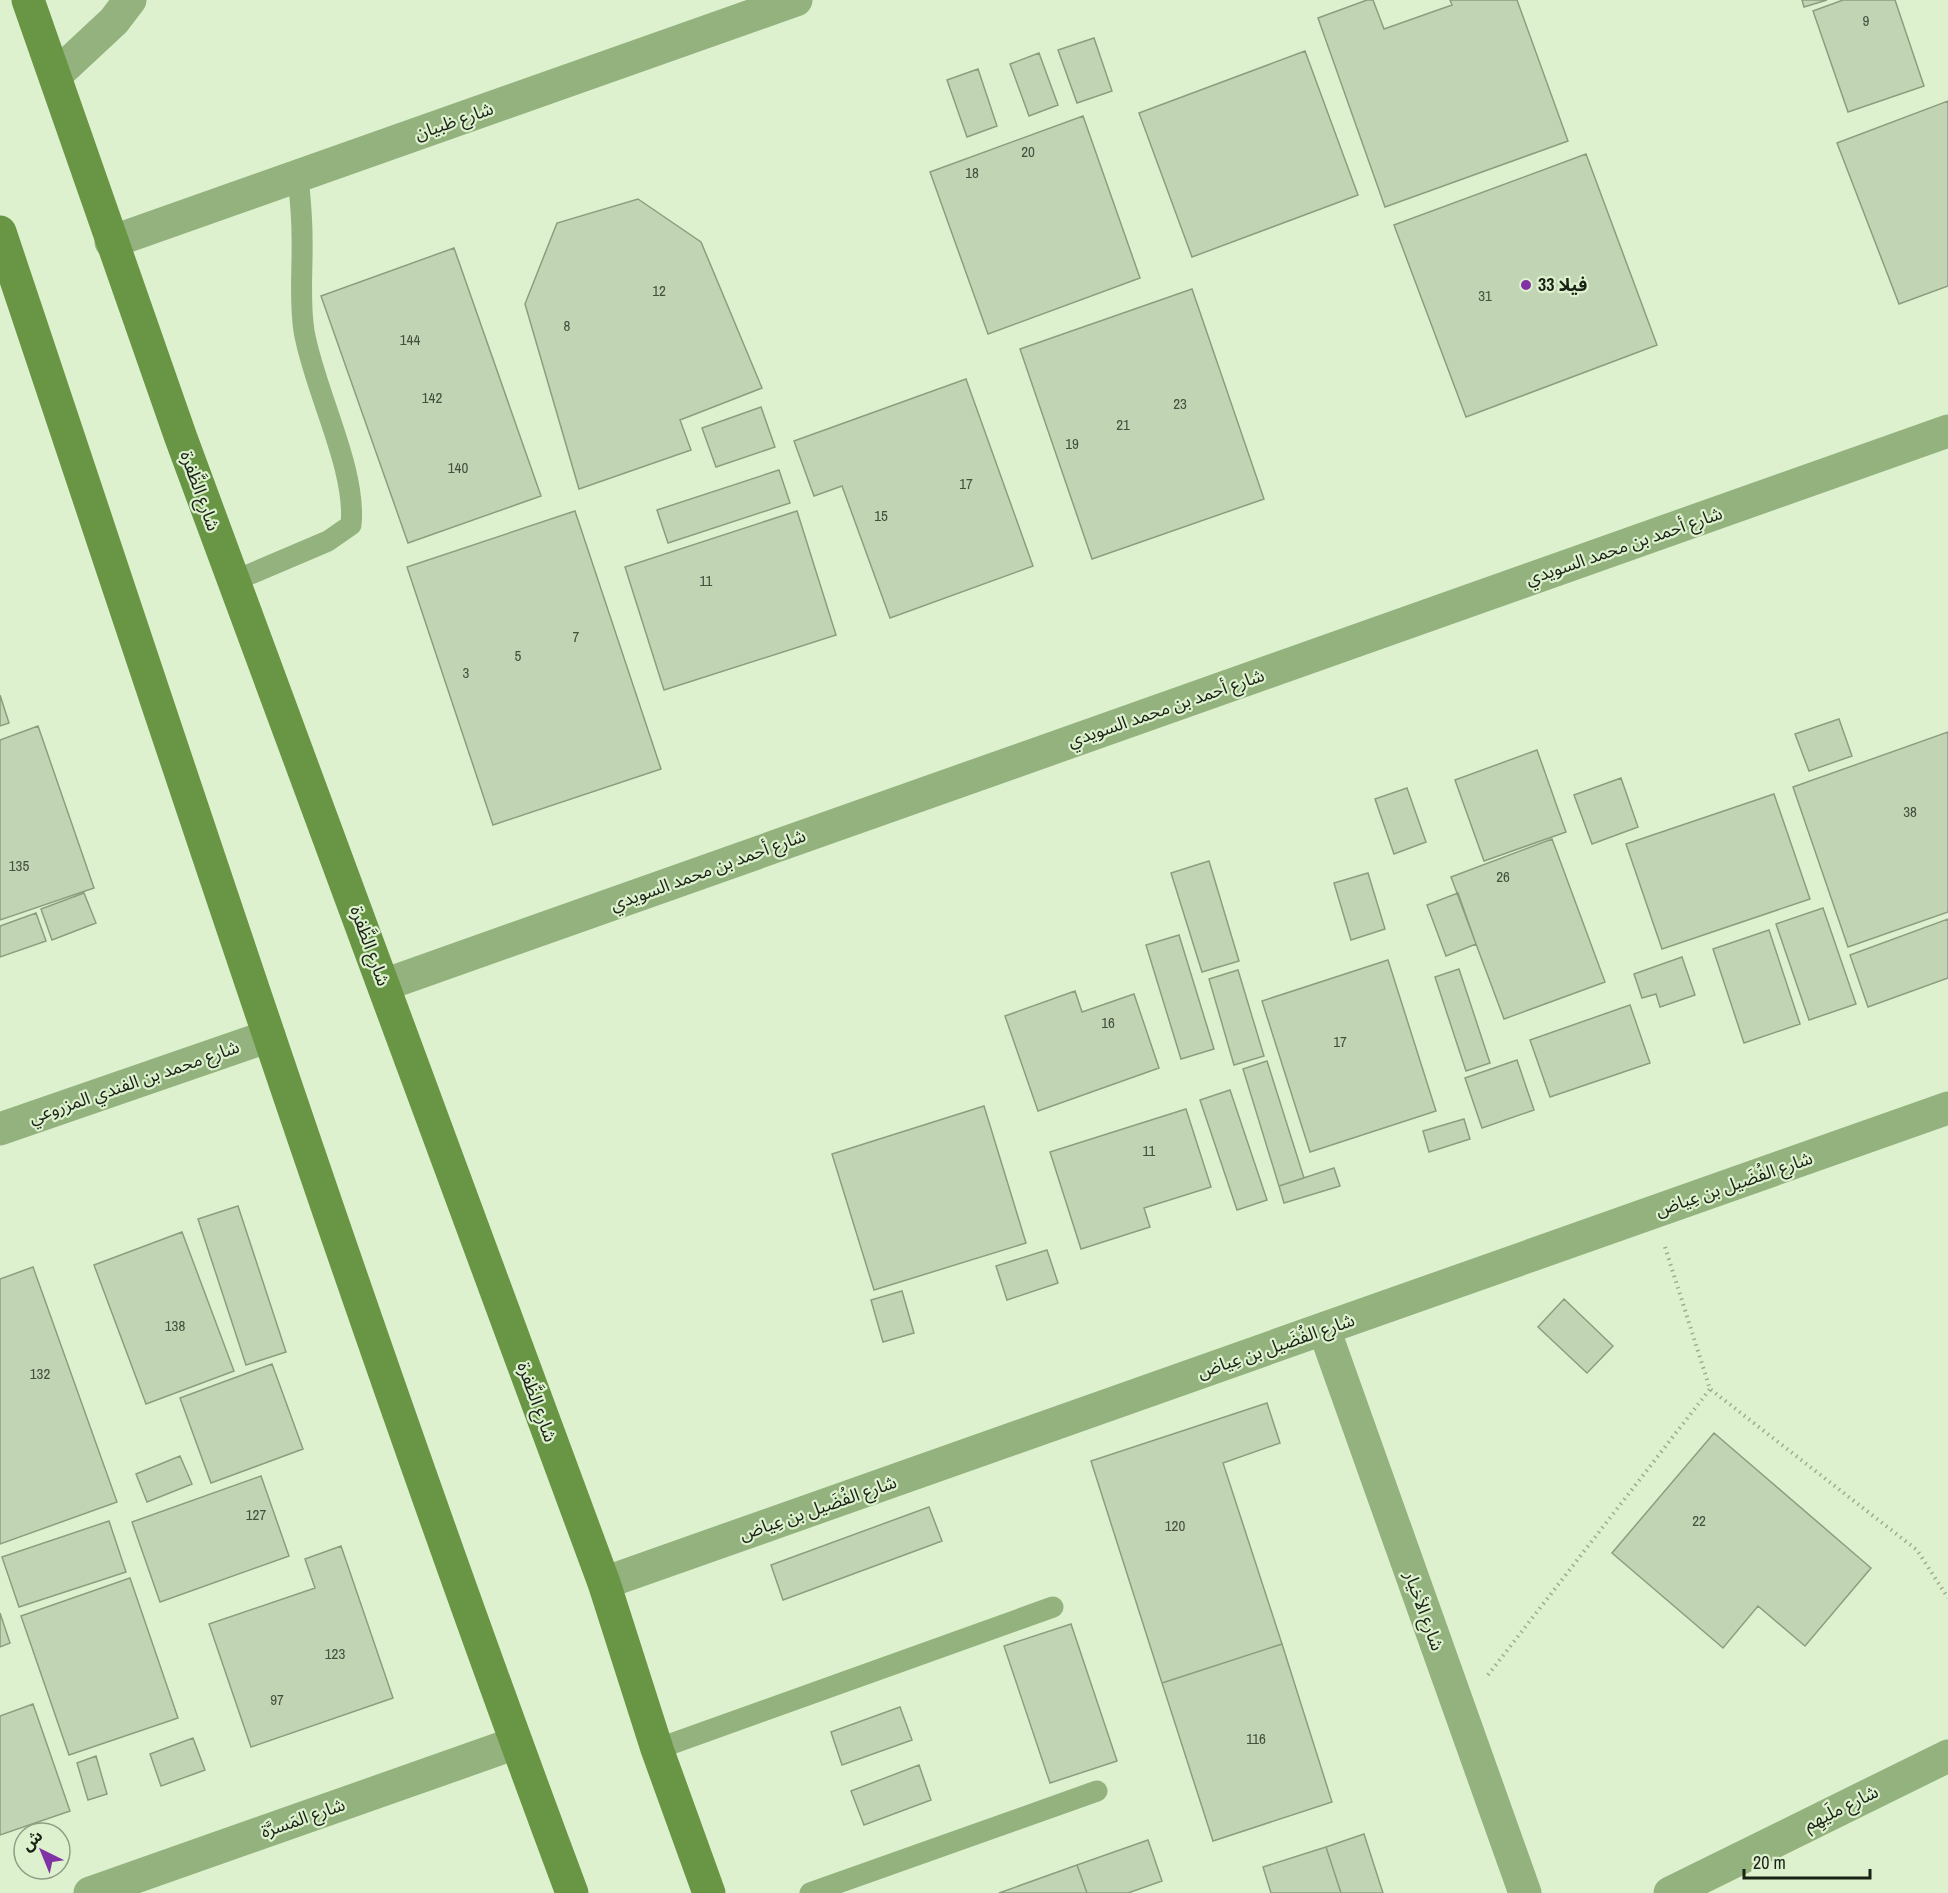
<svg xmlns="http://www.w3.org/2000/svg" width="1948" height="1893" viewBox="0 0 1948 1893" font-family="'Archivo Narrow','Noto Sans Arabic',sans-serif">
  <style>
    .building { fill: #c1d5b4; stroke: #8c9e7f; stroke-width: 1.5 }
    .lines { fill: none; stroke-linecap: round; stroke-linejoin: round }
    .path { stroke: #9dad92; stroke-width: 4; stroke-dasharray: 1.5 4.5; stroke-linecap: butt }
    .service { stroke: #93b27e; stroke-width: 21 }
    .minor { stroke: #93b27e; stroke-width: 33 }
    .secondary { stroke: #699645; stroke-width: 33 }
    .poi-dot { fill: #7f33a4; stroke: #ddf1cf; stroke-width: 2 }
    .labels { text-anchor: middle; stroke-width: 4.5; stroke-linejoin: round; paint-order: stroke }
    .number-label { font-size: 15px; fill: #444f3d }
    .street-label { font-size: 18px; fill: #1a2215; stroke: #ddf1cf }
    .poi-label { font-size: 18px; font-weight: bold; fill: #1a2215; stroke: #ddf1cf; text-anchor: start }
  </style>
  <rect width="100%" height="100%" fill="#ddf1cf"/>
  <path class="building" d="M1367,0H1373L1384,29L1452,5L1450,0H1517L1568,141L1385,207L1318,18Z
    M1802,0H1827L1804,7Z
    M1843,0H1895L1924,86L1848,112L1813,11Z
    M1094,38L1112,91L1077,103L1058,50Z
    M1305,51L1358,195L1192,257L1139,113Z
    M1039,53L1058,105L1029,116L1010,64Z
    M978,69L997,126L967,137L947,80Z
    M1948,101V286L1899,304L1837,143Z
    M1083,116L1140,278L988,334L930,172Z
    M1586,154L1657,345L1466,417L1394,225Z
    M638,199L701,242L762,388L680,420L691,450L579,489L525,304L557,223Z
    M454,248L541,496L408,543L321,296Z
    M1192,289L1264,499L1092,559L1020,349Z
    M966,379L1033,566L890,618L842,486L814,496L794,441Z
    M761,407L775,447L716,467L702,428Z
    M779,470L790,503L668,543L657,510Z
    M575,511L661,769L493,825L407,567Z
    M797,511L836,635L664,690L625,567Z
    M0,695L9,723L0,726Z
    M1839,719L1852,756L1809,771L1795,734Z
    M38,726L94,888L0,920V740Z
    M1948,732V912L1848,947L1793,787Z
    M1537,750L1566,832L1484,861L1455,780Z
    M1621,778L1638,827L1592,844L1574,795Z
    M1407,788L1426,842L1394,854L1375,799Z
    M1774,794L1810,899L1662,949L1626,844Z
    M1552,839L1605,982L1504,1019L1451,877Z
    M1209,861L1239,961L1202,972L1171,873Z
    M1368,873L1385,929L1351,940L1334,883Z
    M84,893L96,923L52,940L41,909Z
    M1458,893L1476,944L1446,956L1427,905Z
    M1823,908L1856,1004L1809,1020L1776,924Z
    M36,913L46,941L0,957V926Z
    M1948,919V978L1868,1007L1850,955Z
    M1769,930L1800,1024L1744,1043L1713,949Z
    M1179,935L1214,1049L1181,1059L1146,945Z
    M1682,957L1695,995L1660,1007L1656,994L1642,998L1634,974Z
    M1388,960L1436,1111L1310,1152L1262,1001Z
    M1459,969L1490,1063L1466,1071L1435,977Z
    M1238,970L1264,1056L1234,1065L1209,979Z
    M1075,991L1082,1012L1134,994L1159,1068L1038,1111L1005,1016Z
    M1630,1005L1650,1063L1550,1097L1530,1040Z
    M1517,1060L1534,1110L1482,1128L1465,1078Z
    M1267,1061L1304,1178L1279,1186L1243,1069Z
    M1230,1090L1267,1200L1237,1210L1200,1100Z
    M984,1106L1026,1243L874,1290L832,1154Z
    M1186,1109L1211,1187L1144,1208L1150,1227L1081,1249L1050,1152Z
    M1464,1119L1470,1139L1429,1152L1423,1131Z
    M1334,1168L1340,1186L1284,1203L1279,1186Z
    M238,1206L286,1352L246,1365L198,1219Z
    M182,1232L234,1371L146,1404L94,1265Z
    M1047,1250L1058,1283L1007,1300L996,1266Z
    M33,1267L117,1502L0,1544V1279Z
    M902,1291L914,1333L883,1342L871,1300Z
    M1564,1299L1613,1346L1587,1373L1538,1327Z
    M272,1364L303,1449L211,1483L180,1398Z
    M1267,1403L1280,1443L1223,1463L1282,1644L1162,1683L1091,1461Z
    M1714,1433L1871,1568L1805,1646L1758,1606L1723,1648L1612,1553Z
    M180,1456L192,1484L147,1502L136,1474Z
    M261,1476L289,1556L160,1602L132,1522Z
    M929,1507L942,1541L783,1600L771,1565Z
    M109,1521L126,1572L19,1607L2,1557Z
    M341,1546L393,1698L251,1747L209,1624L315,1588L305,1559Z
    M130,1578L178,1718L69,1755L21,1616Z
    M0,1613L10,1643L0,1647Z
    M1071,1624L1117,1761L1050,1783L1004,1646Z
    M1282,1644L1332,1802L1213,1841L1162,1683Z
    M33,1704L70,1811L0,1835V1716Z
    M900,1707L912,1740L842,1765L831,1732Z
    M193,1738L205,1770L161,1786L150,1754Z
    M96,1756L107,1794L88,1800L77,1763Z
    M919,1765L931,1800L864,1825L851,1791Z
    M1364,1834L1383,1893H1341L1326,1847Z
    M1148,1840L1162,1881L1128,1893H1087L1077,1865Z
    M1326,1847L1341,1893H1271L1263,1867Z
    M1077,1865L1087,1893H999Z"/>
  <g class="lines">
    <path class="path" d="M1665,1247L1710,1389L1917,1550L1948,1598
      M1488,1675L1710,1389"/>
    <path class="service" d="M234,581L328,541L351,525C357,469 314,390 304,331C299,299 303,268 302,235C302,216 300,196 298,176
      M657,1749L1053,1607
      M810,1893L1097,1791"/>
    <path class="minor" d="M55,76L114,21L130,0
      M111,242L796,0
      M384,985L1948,431
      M0,1129L269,1036
      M1324,1329L1525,1893
      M604,1583L1948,1108
      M90,1893L516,1743
      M1670,1893L1948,1756"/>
    <path class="secondary" d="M28,0L181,438L604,1583L657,1749L709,1893
      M0,232C186,787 367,1345 572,1893"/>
  </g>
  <circle class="poi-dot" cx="1526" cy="285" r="6"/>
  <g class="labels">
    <g class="number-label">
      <text x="1866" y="26">9</text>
      <text x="1028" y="157">20</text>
      <text x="972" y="178">18</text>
      <text x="659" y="296">12</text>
      <text x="1485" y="301">31</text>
      <text x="567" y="331">8</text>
      <text x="410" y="345">144</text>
      <text x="432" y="403">142</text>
      <text x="1180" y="409">23</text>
      <text x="1123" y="430">21</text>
      <text x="1072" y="449">19</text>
      <text x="458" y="473">140</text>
      <text x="966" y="489">17</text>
      <text x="881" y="521">15</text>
      <text x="706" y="586">11</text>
      <text x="576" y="642">7</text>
      <text x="518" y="661">5</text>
      <text x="466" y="678">3</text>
      <text x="1910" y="817">38</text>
      <text x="19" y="871">135</text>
      <text x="1503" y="882">26</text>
      <text x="1108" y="1028">16</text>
      <text x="1340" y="1047">17</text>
      <text x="1149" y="1156">11</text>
      <text x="175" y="1331">138</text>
      <text x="40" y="1379">132</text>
      <text x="256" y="1520">127</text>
      <text x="1699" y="1526">22</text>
      <text x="1175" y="1531">120</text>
      <text x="335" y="1659">123</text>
      <text x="277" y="1705">97</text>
      <text x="1256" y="1744">116</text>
    </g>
    <g class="street-label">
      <text transform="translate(454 121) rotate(-19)" y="6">شارع ظبيان</text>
      <text transform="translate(200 491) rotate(70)" y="6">شارع الظَّفرة</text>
      <text transform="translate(1624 546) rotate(-19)" y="6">شارع أحمد بن محمد السويدي</text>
      <text transform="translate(1166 708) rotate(-19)" y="6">شارع أحمد بن محمد السويدي</text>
      <text transform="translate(708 870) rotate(-20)" y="6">شارع أحمد بن محمد السويدي</text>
      <text transform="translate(370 946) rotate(70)" y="6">شارع الظَّفرة</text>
      <text transform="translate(134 1082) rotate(-19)" y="6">شارع محمد بن الفندي المزروعي</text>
      <text transform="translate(1734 1184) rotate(-19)" y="6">شارع الفُضَيل بن عِياض</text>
      <text transform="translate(1276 1346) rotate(-19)" y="6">شارع الفُضَيل بن عِياض</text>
      <text transform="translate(537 1402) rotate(70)" y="6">شارع الظَّفرة</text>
      <text transform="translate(818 1508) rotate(-19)" y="6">شارع الفُضَيل بن عِياض</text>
      <text transform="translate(1424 1611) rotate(70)" y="6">شارع الأخيار</text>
      <text transform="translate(1841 1808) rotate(-26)" y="6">شارع ملَيهِم</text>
      <text transform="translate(303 1818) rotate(-19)" y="6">شارع المَسرَّة</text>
    </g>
    <g class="poi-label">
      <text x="1538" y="291">فيلا 33</text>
    </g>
  </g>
  <g transform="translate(42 1851) rotate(317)"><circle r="28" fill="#ddf1cf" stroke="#8f9e85" stroke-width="1.5"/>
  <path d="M0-4.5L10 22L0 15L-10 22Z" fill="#7f33a4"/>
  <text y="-9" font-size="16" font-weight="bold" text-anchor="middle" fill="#1a2215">ش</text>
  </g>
  <path d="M1744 1869v9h126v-9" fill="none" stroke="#1a2215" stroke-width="3"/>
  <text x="1753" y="1869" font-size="18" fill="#1a2215" stroke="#ddf1cf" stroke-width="4.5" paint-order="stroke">20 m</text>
</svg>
